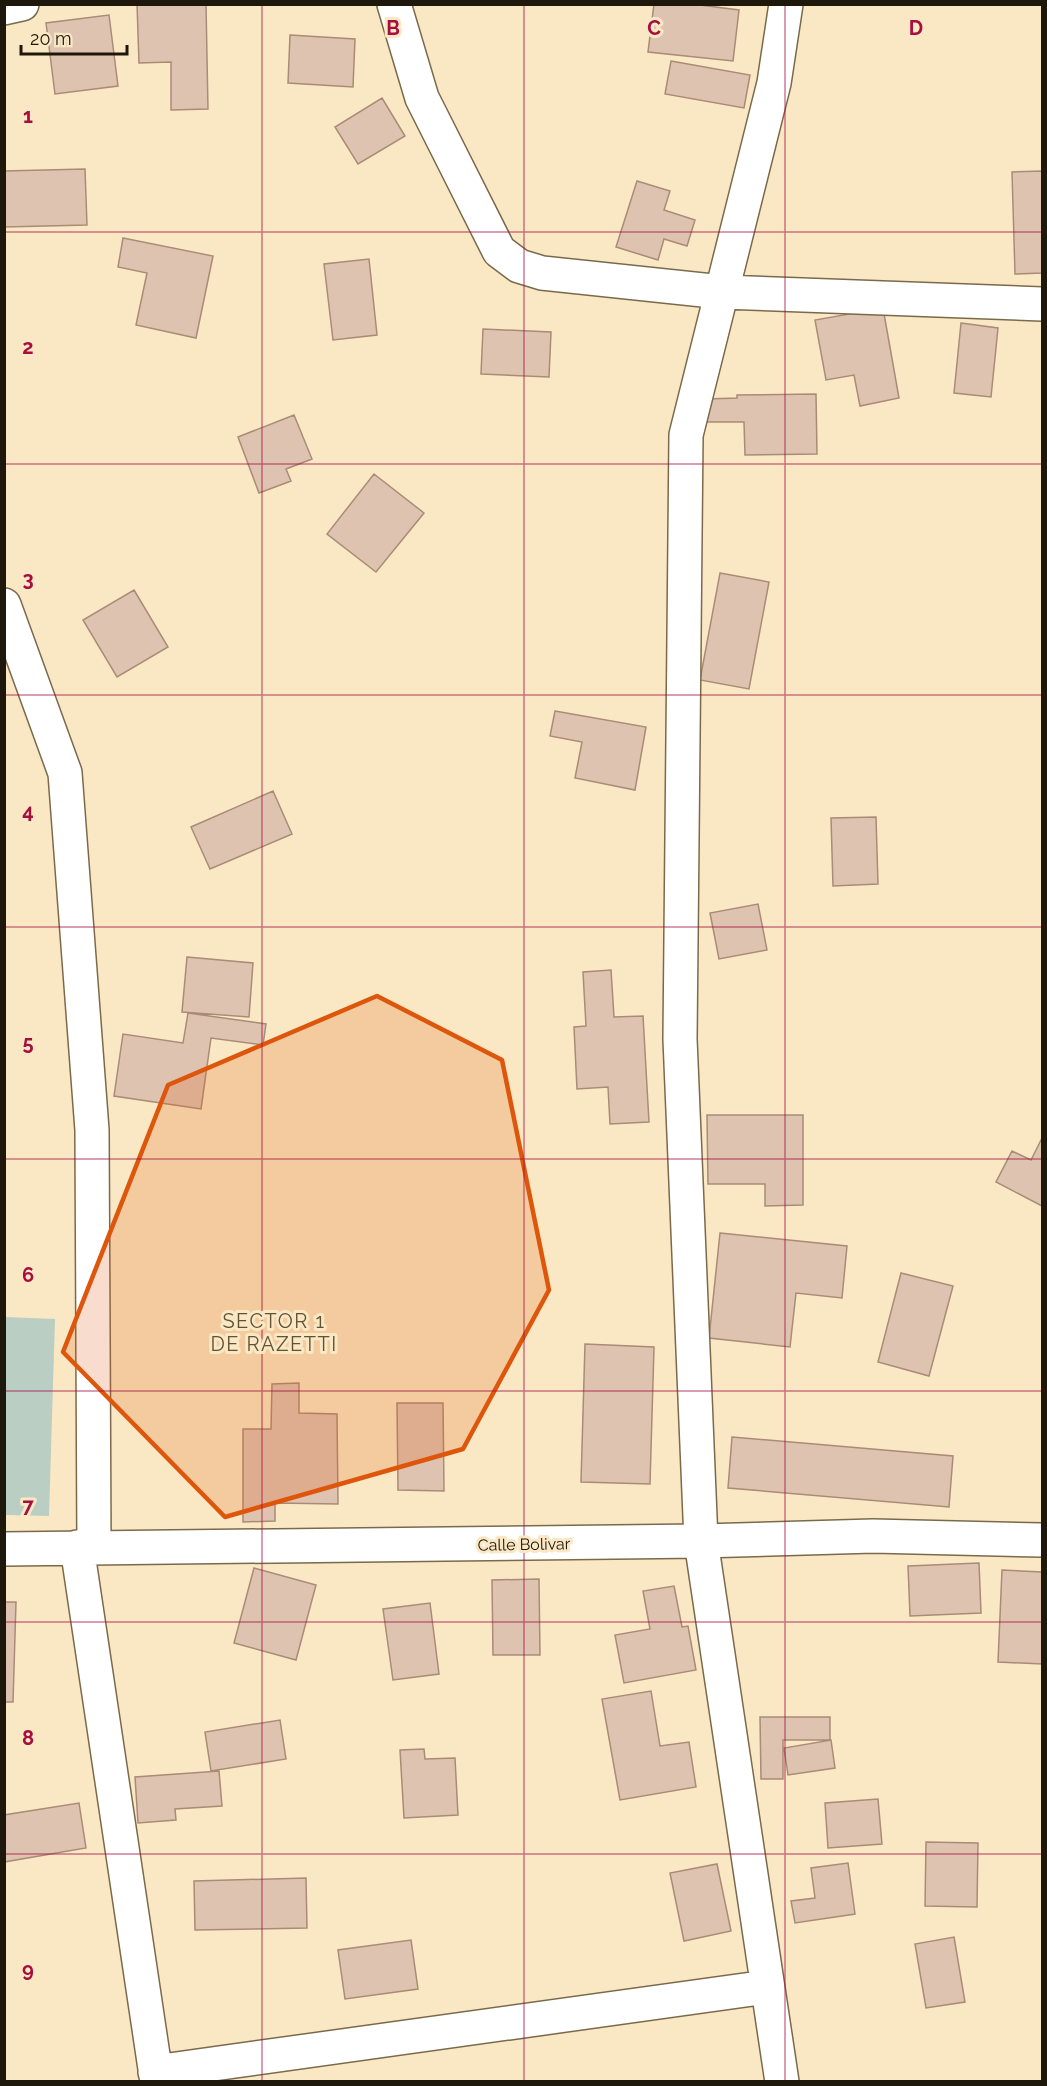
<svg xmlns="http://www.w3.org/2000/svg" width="1047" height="2086" viewBox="0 0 1047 2086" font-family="Raleway,sans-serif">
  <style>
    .green { fill: #bacec3 }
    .building { fill: #dfc3b1; stroke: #aa8b75; stroke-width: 1.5 }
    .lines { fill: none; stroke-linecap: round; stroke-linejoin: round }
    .street-casing { stroke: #7a6a4b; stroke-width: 36 }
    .street { stroke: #fff; stroke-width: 33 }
    .marked { fill: #de560c; fill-opacity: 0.2; stroke: #de560c; stroke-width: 4.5; stroke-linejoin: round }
    .grid { fill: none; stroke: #a60e3f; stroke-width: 1.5; stroke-opacity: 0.55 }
    .labels { text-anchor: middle; stroke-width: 6; stroke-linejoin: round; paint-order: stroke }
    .street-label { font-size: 16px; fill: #1e170b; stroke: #fae8c5 }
    .quarter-label { font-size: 20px; letter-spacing: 1.5px; fill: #625234; stroke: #fae8c5 }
    .grid-label { font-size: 20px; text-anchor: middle; font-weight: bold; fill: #a60e3f; stroke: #fae8c5; stroke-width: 6; stroke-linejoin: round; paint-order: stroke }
  </style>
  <rect width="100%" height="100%" fill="#fae8c5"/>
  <path class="green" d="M5,1317L55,1319L49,1516L5,1515Z"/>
  <path class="building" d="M137,4H206L208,109L171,110V62L139,63Z
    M654,4H692L739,10L733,61L648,52Z
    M109,15L118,86L55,94L46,23Z
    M290,35L355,39L353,87L288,83Z
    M671,61L750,75L744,108L665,94Z
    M382,98L405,136L358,164L335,127Z
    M85,169L87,225L4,227V171Z
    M1042,171V273L1015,274L1012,172Z
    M637,181L670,191L664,210L695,220L687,246L664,239L658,260L616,247Z
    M123,238L213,256L196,338L136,325L147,273L118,267Z
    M369,259L377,335L333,340L324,264Z
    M883,308L899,398L860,406L854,375L826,380L815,320Z
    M961,323L998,328L991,397L954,393Z
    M483,329L551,332L549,377L481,374Z
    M816,394L817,454L745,455L744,422H706V399L737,398V395Z
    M294,415L312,459L286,469L291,481L259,493L238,437Z
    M374,474L424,513L376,572L327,534Z
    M720,573L769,582L749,689L700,680Z
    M134,590L168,647L117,677L83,620Z
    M555,711L646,727L635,790L575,778L582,742L550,736Z
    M273,791L292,834L210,869L191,827Z
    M876,817L878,884L833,886L831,818Z
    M758,904L767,950L719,959L710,913Z
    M187,957L253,963L249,1017L182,1012Z
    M611,970L614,1017L643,1016L649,1122L610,1124L608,1087L577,1089L574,1027L586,1026L583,972Z
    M188,1013L266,1024L263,1045L211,1038L201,1109L114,1096L123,1034L183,1043Z
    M707,1115H803V1205L765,1206V1184H708Z
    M1042,1138V1206L996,1182L1012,1151L1031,1160Z
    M720,1233L847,1246L842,1298L796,1293L790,1347L709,1338Z
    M901,1273L953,1286L929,1376L878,1362Z
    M585,1344L654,1347L650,1484L581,1482Z
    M299,1383V1413L337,1414L338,1504L275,1503V1521L243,1522V1429H271L272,1384Z
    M397,1403H443L444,1491L398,1490Z
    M732,1437L953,1456L949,1507L728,1488Z
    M979,1563L981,1613L910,1616L908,1566Z
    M254,1568L316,1585L296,1660L234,1643Z
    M1002,1570L1042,1572V1664L998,1662Z
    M539,1579L540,1655H493L492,1580Z
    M674,1586L682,1627L688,1626L696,1670L624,1683L615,1635L650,1629L643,1591Z
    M4,1602H16L13,1702H4Z
    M430,1603L439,1674L393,1680L383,1609Z
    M651,1691L660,1746L689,1742L696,1787L620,1800L602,1699Z
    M760,1717H830V1740H783V1779H761Z
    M280,1720L286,1759L211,1771L205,1732Z
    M831,1740L835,1768L788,1775L784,1748Z
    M424,1749L425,1759L455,1758L458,1815L404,1818L400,1750Z
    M219,1771L222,1806L175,1809L176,1820L138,1823L135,1777Z
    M878,1799L882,1844L828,1848L825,1803Z
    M79,1803L86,1848L4,1862V1815Z
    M926,1842L978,1843L977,1907L925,1906Z
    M848,1863L855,1914L795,1923L791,1901L815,1898L811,1868Z
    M717,1864L731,1931L684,1941L670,1873Z
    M306,1878L307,1928L195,1930L194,1881Z
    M954,1937L965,2002L926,2008L915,1944Z
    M411,1940L418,1989L345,1999L338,1950Z"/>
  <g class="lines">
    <defs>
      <path id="street" d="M394,4L422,98L499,251L519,266L542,273L722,292L1042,304
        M4,8L22,4
        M4,605L65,773L92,1130L94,1546
        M77,1547L157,2082
        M4,1549L701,1541L873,1536L1042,1540
        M155,2072L767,1987
        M782,2082L701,1541L680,1039L686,435L774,83L786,4"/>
    </defs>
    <use href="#street" class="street-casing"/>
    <use href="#street" class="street"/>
  </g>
  <path class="marked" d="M377,996L502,1060L549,1290L463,1449L225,1517L63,1352L168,1085Z"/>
  <path class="grid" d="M262,4V2082M524,4V2082M785,4V2082M4,232H1042M4,464H1042M4,695H1042M4,927H1042M4,1159H1042M4,1391H1042M4,1622H1042M4,1854H1042"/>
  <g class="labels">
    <g class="street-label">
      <text transform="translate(524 1544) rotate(-1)" y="6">Calle Bolivar</text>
    </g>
    <g class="quarter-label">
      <text x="274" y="1328">SECTOR 1<tspan x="274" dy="23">DE RAZETTI</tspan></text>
    </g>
  </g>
  <g class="grid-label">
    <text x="393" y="35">B</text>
    <text x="654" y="35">C</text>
    <text x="916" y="35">D</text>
    <text x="28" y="123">1</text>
    <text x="28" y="354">2</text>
    <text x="28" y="586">3</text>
    <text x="28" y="818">4</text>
    <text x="28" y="1050">5</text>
    <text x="28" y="1282">6</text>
    <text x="28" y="1513">7</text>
    <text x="28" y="1745">8</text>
    <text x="28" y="1977">9</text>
  </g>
  <rect width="1047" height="2086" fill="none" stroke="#1e170b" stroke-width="12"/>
  <path d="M21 45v9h106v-9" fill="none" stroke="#1e170b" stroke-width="3"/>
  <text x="30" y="45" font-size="18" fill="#1e170b" stroke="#fae8c5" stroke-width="4.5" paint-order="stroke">20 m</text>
</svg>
